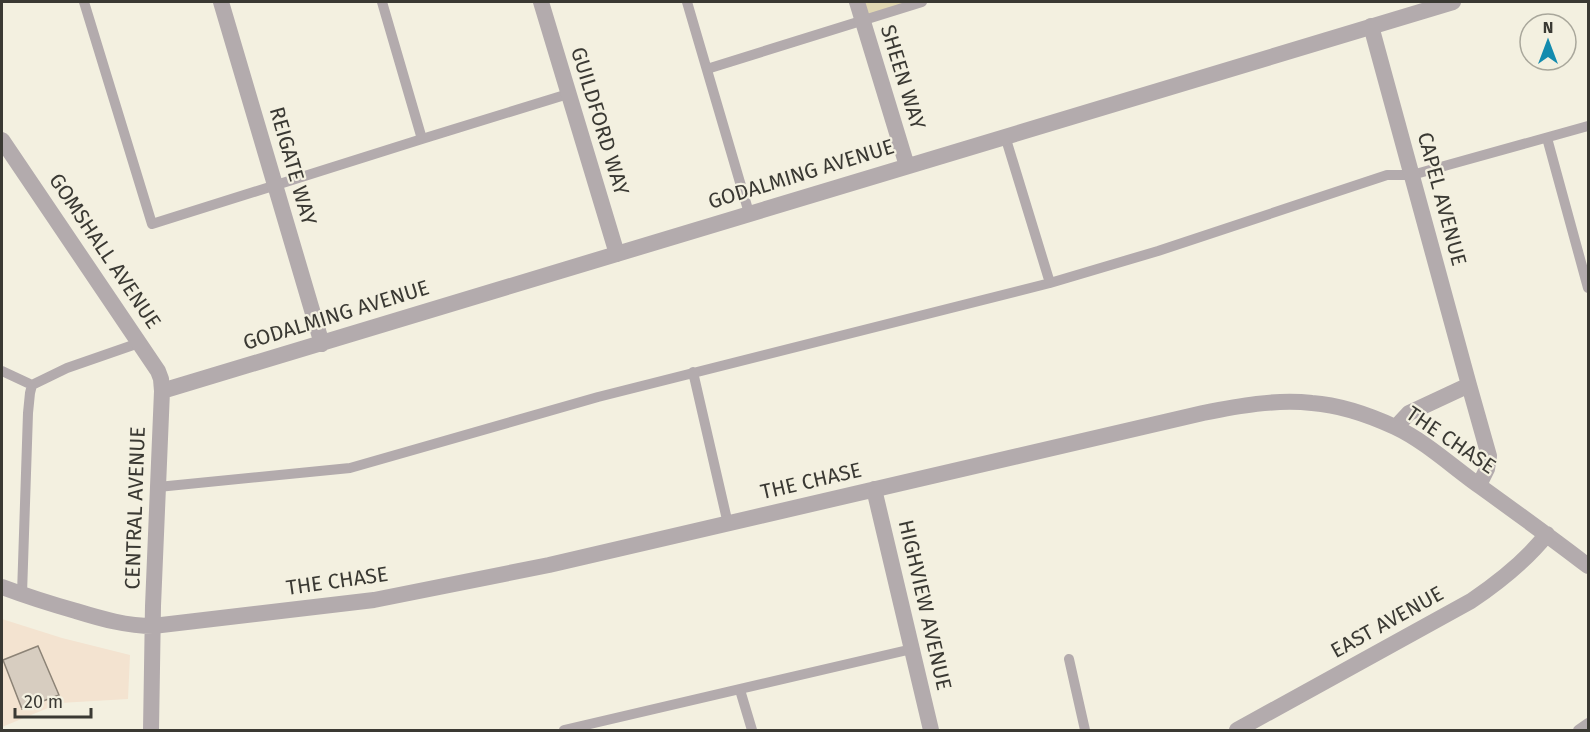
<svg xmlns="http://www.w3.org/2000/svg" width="1590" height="732" viewBox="0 0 1590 732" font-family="'Fira Sans',sans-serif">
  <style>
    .education { fill: #f3e3d0 }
    .green { fill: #e1d8b3 }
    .building { fill: #d7cdc0; stroke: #8c8376; stroke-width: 1.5 }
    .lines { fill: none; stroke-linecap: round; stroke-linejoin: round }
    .service { stroke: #b3abad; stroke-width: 10 }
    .minor { stroke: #b3abad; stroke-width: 16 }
    .labels { text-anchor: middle; stroke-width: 4.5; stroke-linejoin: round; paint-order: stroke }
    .street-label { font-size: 21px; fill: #3a3933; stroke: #f3f0e0 }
  </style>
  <rect width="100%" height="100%" fill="#f3f0e0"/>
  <path class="education" d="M2,619L62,638L130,655L128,699L60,703L2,727Z"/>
  <path class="green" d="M857,2H921L862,20Z"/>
  <path class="building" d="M38,646L59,695L22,709L3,660Z"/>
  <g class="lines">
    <path class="service" d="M84,2L152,224L422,139L382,2
      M687,2L749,213
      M707,69L922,2
      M1005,136L1050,283
      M1547,138L1588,288
      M422,139L568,94
      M2,371L32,385
      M693,372L728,524
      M158,487L350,468L598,397L1050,283L1158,251L1387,175H1412L1588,126
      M22,594L28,413L30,393L32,385L67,368L139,343
      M1069,659L1085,730
      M740,690L752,730
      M564,730L912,649
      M1578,730L1588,723"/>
    <path class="minor" d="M221,2L322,344
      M541,2L617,254
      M857,2L907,166
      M1371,26L1469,385L1489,456L1487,469L1479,485
      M2,140L158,371L161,379L162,391L153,606L151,730
      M162,391L1453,2
      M1396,427L1409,413L1469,385
      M874,489L931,730
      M2,587C26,596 51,604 76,611C102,619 127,626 153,626L374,600L549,565L1203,413C1238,406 1275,399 1312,403C1340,405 1369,415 1395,427C1425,441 1454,468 1481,487C1517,513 1553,539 1588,566
      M1237,730L1471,601C1499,582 1526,561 1547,534"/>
  </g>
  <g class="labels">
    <g class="street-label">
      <text transform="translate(903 77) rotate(73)" y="7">SHEEN WAY</text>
      <text transform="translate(600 121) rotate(73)" y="7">GUILDFORD WAY</text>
      <text transform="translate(293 166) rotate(74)" y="7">REIGATE WAY</text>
      <text transform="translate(801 174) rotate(-17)" y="7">GODALMING AVENUE</text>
      <text transform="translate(1442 199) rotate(75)" y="7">CAPEL AVENUE</text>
      <text transform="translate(105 251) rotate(56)" y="7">GOMSHALL AVENUE</text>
      <text transform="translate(336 315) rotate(-17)" y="7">GODALMING AVENUE</text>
      <text transform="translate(1451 440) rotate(34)" y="7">THE CHASE</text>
      <text transform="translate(811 481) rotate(-13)" y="7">THE CHASE</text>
      <text transform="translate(135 508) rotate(-88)" y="7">CENTRAL AVENUE</text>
      <text transform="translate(337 581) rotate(-8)" y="7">THE CHASE</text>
      <text transform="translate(925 605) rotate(77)" y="7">HIGHVIEW AVENUE</text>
      <text transform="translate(1387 622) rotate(-29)" y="7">EAST AVENUE</text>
    </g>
  </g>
  <rect width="1590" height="732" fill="none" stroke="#3a3933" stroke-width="6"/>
  <g transform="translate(1548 42)"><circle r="28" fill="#f3f0e0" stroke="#a9a79b" stroke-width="1.5"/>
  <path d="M0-4.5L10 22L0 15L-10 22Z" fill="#138bae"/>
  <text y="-9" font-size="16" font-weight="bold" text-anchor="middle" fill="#3a3933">N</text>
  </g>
  <path d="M15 708v9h76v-9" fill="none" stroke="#3a3933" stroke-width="3"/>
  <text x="24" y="708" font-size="18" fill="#3a3933" stroke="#f3f0e0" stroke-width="4.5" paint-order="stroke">20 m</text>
</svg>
